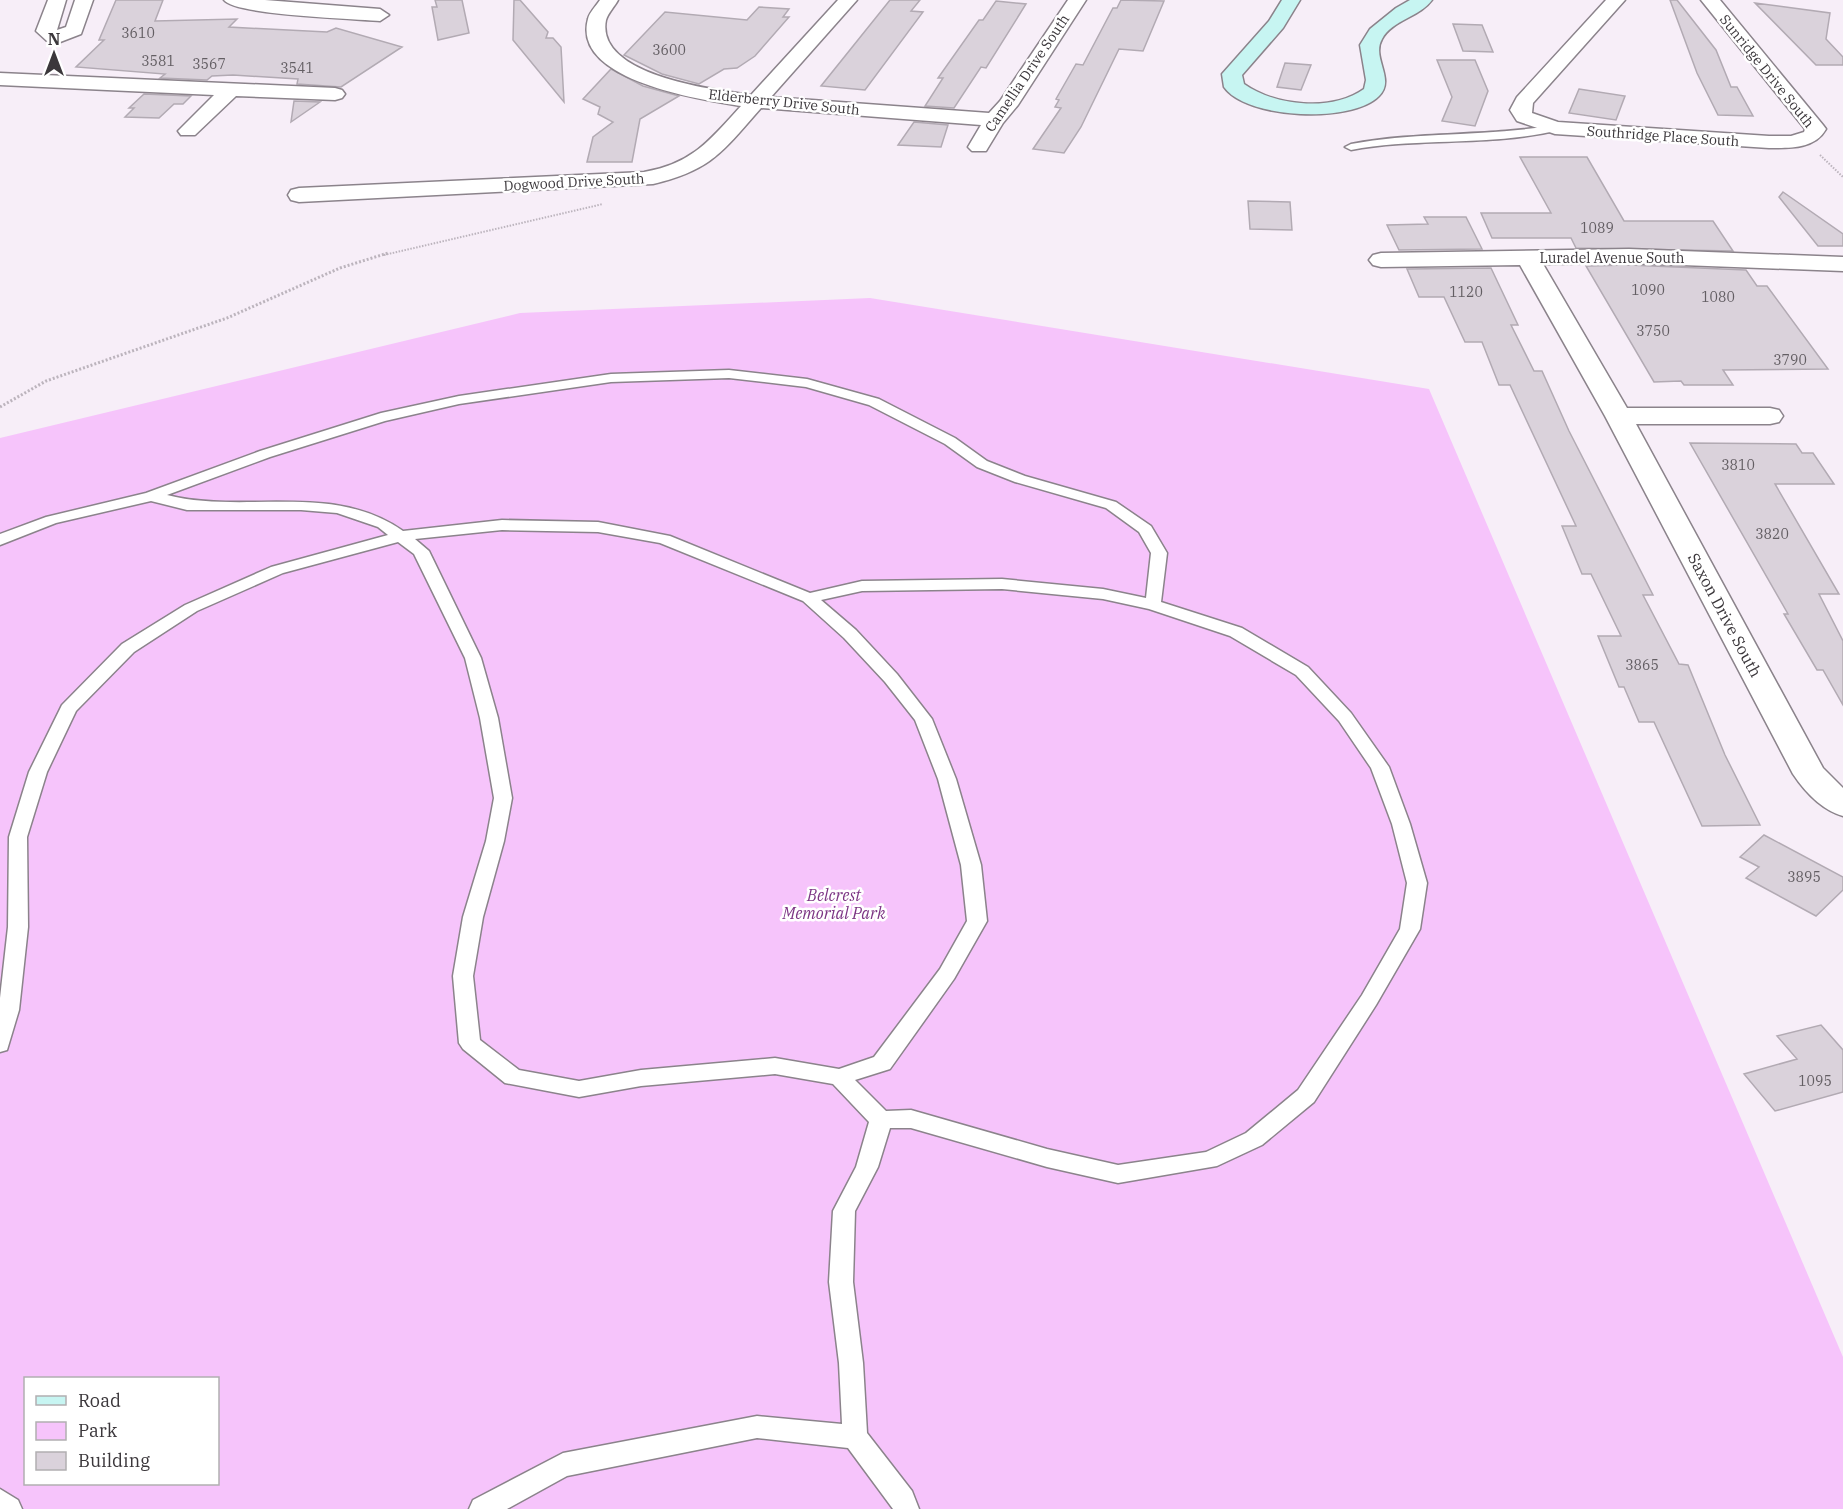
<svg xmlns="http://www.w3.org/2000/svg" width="1843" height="1509" viewBox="0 0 1843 1509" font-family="'IBM Plex Serif',serif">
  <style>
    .green { fill: #f6c4fb; fill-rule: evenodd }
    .building { fill: #dad2db; stroke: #b2aab3; stroke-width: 1.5 }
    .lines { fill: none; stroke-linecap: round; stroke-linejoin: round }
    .service-casing { stroke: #8b838b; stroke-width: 3 }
    .minor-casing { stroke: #8b838b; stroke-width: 3 }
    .secondary-casing { stroke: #8b838b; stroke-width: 3 }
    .path-far1 { stroke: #bcb4bd; stroke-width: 2; stroke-dasharray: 1.5 1.5; stroke-linecap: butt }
    .path { stroke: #bcb4bd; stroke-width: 3; stroke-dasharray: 2 2; stroke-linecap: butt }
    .service { fill: #fff; fill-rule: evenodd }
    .minor { fill: #fff; fill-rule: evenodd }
    .secondary { fill: #c7f5f2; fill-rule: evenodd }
    .labels { text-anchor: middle; stroke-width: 5; stroke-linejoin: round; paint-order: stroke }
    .number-label { font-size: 14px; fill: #635e63 }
    .far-street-label { font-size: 14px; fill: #3b373b; stroke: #fff }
    .street-label { font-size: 16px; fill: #3b373b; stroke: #fff }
    .park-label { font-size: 16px; font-style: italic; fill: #7c3484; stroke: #fff }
  </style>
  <rect width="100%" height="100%" fill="#f7eef8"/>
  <path class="green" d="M870,298L1429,389L1843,1357V1509H0V438L520,313ZM26,1378H218V1484H26Z"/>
  <path class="building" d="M116,0H163L155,21L237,19L229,27L327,32L336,28L402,47L341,87L297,84L298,79L233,75L212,76L207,80L160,78L165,74L76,67L104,40H99Z
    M435,0H462L469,33L438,40L432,7H437Z
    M514,0H520L548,32L546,38H553L561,47L564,102L513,40Z
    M890,0H920L911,11L923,12L865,90L821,86Z
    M1121,0L1164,1L1143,51L1119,49L1081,127L1064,153L1033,149L1061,108L1055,107L1059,100L1056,99L1076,64L1083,65L1113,8H1117Z
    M1670,0H1677L1716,50L1731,87H1737L1753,116L1718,115L1697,73Z
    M996,1L1026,4L986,68L981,67L954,108L925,106L943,78H938L979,20H983Z
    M1755,3L1830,13L1826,39L1843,57V65H1816Z
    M759,7L789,9L783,17H789L755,56L737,68L724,69L699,84L662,74L624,55L665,12L747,20Z
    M1453,24L1482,25L1493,52L1463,51Z
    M1437,60H1475L1488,91L1475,126L1442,121L1452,97Z
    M1285,63L1311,65L1301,90L1277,87Z
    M611,69L643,86L679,96L640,119L632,162H587L593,137L613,122L598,114L600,107L583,99Z
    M1579,89L1625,96L1616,120L1569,113Z
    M144,94L191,96L183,104H174L159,118L125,117L134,108H129Z
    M294,101L320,102L291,122Z
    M914,122L948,125L941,147L898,145Z
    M1520,157H1587L1624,221H1713L1733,251L1576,248L1571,238H1492L1481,213H1551Z
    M1783,192L1843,234V246H1818L1779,197Z
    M1248,201L1290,202L1292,230L1250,229Z
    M1424,217H1466L1482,249L1399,250L1387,225L1428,224Z
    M1629,265L1746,270L1757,286H1767L1828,369L1723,370L1733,385H1684L1681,381L1654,382L1586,266Z
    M1491,268L1518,325H1511L1534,371H1542L1569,431L1653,595H1643L1679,664L1688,665L1725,755L1760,825L1702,826L1654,722H1639L1624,687H1619L1598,636H1621L1591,574H1582L1562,526H1576L1510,385H1499L1482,342H1465L1444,297H1419L1407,269Z
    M1690,443L1796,444L1802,453H1813L1834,484H1775L1839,594H1819L1843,641V705L1823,670H1817L1784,614H1788Z
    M1764,835L1843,877V890L1816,916L1746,878L1759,867L1740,857Z
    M1821,1025L1843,1050V1092L1775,1111L1744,1074L1797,1059L1777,1036Z"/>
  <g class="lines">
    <defs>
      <path id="service" d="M1555,125L1559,126V130C1491,147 1420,137 1351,150L1345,147L1351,144C1419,131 1487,137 1555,125Z
        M729,370L807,379L879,399L955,438L987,461L1025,476L1116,502L1151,526L1167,553L1161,602L1242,628L1308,667L1351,713L1389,767L1410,824L1427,883L1420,929L1376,1005L1314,1102L1262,1145L1217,1166L1118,1183L1047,1167L911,1128H890L878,1167L855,1211L853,1282L863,1363L867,1433L912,1491L919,1509H893L848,1448L757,1438L567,1476L507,1509H469L473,1500L563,1453L757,1416L842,1424L839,1363L829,1282L833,1211L856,1167L869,1122L833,1084L775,1074L641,1086L579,1097L505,1083L463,1049L459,1043L453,976L463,917L486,841L494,798L480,718L465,658L414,554L398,542L283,573L197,611L134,652L76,711L47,772L27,837L28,927L19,1010L7,1050L0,1052V998L8,927L9,837L29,772L62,705L122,644L185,605L271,567L388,535L378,527L337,513L301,510H187L151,501L56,523L0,545V534L46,517L146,493L260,451L381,413L459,396L611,374ZM729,378L806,387L869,405L945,444L977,467L1015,482L1106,508L1139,532L1151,553L1146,598L1103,589L1002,579L862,581L810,593L670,536L598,522L502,520L403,531C332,481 245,515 167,495L270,457L385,421L459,404L611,382ZM502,530L598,532L660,543L803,601L844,638L885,682L915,720L938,779L961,865L967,921L940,969L874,1057L839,1069L775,1058L641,1070L579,1081L519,1070L480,1040L473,976L483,917L504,841L512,798L498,718L481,658L429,551L415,539ZM1002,589L1103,599L1149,609L1230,636L1296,675L1339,721L1371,768L1392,824L1407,883L1400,929L1362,995L1298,1090L1246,1133L1206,1152L1118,1165L1047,1149L911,1110L886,1111L855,1080L890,1069L954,979L987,921L981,865L956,779L932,719L897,674L856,630L821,600L862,591Z
        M0,1489L18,1500L22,1509H0Z"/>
      <path id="minor" d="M48,0H66L57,30L66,27L75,0H93L81,34L55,44L48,42L36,31Z
        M224,0H265L380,9L389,15L380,21C356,19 234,15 224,0Z
        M600,0H618C615,6 608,13 606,20C595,76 715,90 751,95L838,0H857L771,97L989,113L1000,101L1068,0H1086L1018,105L1003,123L986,151H972L968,147L981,125L761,108C723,151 712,170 653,184L299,202L291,200L288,195L291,190L299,188L644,172C692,164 710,140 741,106C703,100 571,81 588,19C589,13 596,6 600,0Z
        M1606,0H1625L1533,103L1532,113L1558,122L1769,136H1791L1804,132L1805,129L1701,0H1720L1823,125L1826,129C1815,149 1790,148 1769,148L1555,134L1517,121L1510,110L1517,97Z
        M0,73L335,88L342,90L345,94L342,98L335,100L236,96L195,135H181L178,131L214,95L0,85Z
        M1629,249L1843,257V271L1629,263L1543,264L1627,408H1770L1779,410L1783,416L1779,422L1770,424H1636L1823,768L1843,788V816C1822,810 1805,792 1793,774L1605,416L1520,265L1381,267L1373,265L1369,260L1373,255L1381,253Z"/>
      <path id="secondary" d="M1282,0H1300L1283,28L1242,75L1244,84C1275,106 1332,112 1364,89L1366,80L1360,45L1370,29L1396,8L1410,0H1432C1420,17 1392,20 1382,39C1371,58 1396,79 1379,96C1352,124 1246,119 1224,87L1222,74L1269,21Z"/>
    </defs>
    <use href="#service" class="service-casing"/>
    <use href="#minor" class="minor-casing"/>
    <use href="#secondary" class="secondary-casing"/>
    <path class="path-far1" d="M1820,155L1843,177
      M384,255L603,204"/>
    <path class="path" d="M0,407L46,381L227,318L340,268L388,253"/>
    <use href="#service" class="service"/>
    <use href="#minor" class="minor"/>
    <use href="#secondary" class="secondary"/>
  </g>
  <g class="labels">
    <g class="number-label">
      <text x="138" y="38">3610</text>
      <text x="669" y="55">3600</text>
      <text x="158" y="66">3581</text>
      <text x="209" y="69">3567</text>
      <text x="297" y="73">3541</text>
      <text x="1597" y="233">1089</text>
      <text x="1648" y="295">1090</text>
      <text x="1466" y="297">1120</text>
      <text x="1718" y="302">1080</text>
      <text x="1653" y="336">3750</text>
      <text x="1790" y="365">3790</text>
      <text x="1738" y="470">3810</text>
      <text x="1772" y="539">3820</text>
      <text x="1642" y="670">3865</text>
      <text x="1804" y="882">3895</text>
      <text x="1815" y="1086">1095</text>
    </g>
    <g class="far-street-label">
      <text transform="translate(1767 71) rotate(51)" y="5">Sunridge Drive South</text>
      <text transform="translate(1027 73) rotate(-56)" y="5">Camellia Drive South</text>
      <text transform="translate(784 102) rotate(6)" y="5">Elderberry Drive South</text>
      <text transform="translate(1663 136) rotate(4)" y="5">Southridge Place South</text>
      <text transform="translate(574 182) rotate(-3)" y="5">Dogwood Drive South</text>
      <text x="1612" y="263">Luradel Avenue South</text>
    </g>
    <g class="street-label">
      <text transform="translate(1725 615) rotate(62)" y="6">Saxon Drive South</text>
    </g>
    <g class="park-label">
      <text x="834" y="901">Belcrest<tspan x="834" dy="18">Memorial Park</tspan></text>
    </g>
  </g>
  <rect x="24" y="1377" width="195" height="108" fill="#ffffff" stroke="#b1afb1" stroke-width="1.5"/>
  <rect x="36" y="1396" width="30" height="9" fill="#c7f5f2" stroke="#b1afb1" stroke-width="1.5"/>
  <text x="78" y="1407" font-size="18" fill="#3b373b">Road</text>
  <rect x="36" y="1422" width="30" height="18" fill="#f6c4fb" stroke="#b1afb1" stroke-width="1.5"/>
  <text x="78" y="1437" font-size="18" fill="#3b373b">Park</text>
  <rect x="36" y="1452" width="30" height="18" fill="#dad2db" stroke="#b1afb1" stroke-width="1.5"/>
  <text x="78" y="1467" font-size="18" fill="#3b373b">Building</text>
  <g transform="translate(54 54)" stroke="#ffffff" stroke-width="4.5" paint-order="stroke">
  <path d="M0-4.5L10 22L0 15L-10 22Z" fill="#3b373b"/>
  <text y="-9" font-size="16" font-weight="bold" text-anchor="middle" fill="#3b373b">N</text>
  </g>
</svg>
